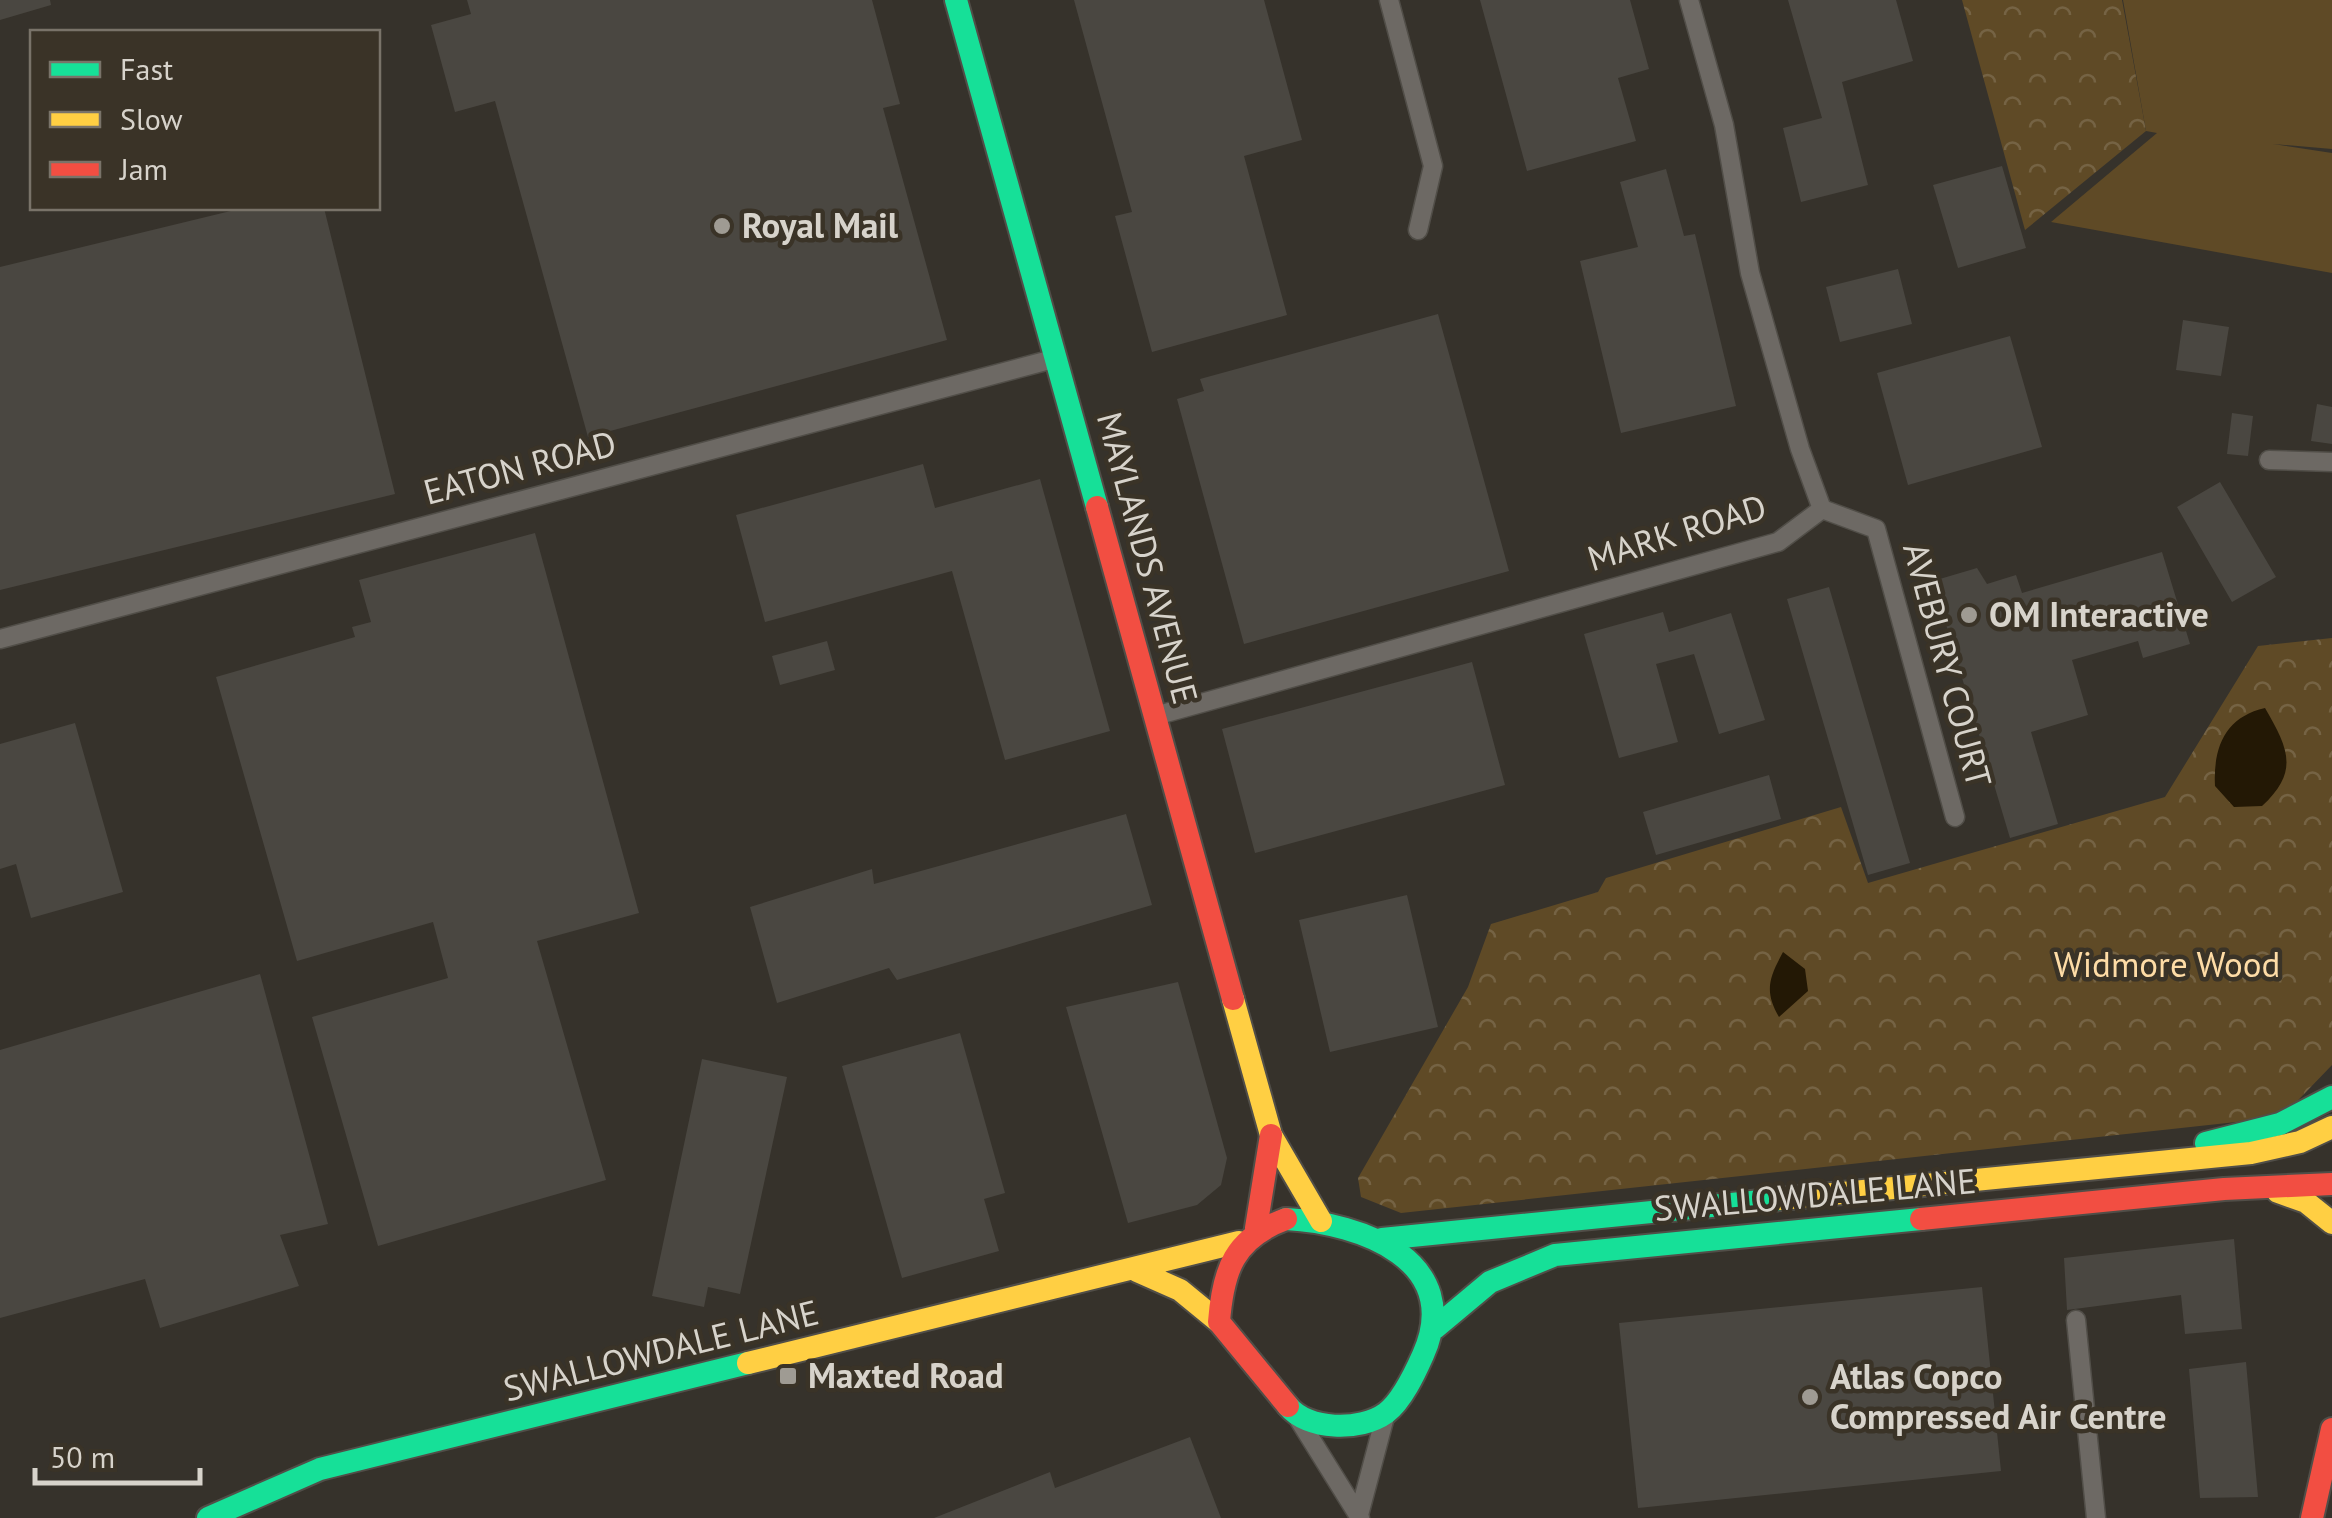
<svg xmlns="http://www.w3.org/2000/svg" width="2332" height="1518" viewBox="0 0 2332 1518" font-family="'PT Sans',sans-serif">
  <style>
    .green { fill: #5f4a26 }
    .forest { fill: url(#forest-crowns) }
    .water { fill: #231805 }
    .building { fill: #4a4741 }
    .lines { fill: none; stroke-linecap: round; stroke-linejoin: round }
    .street-casing { stroke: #514e48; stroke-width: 21 }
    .fast-casing { stroke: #514e48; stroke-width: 26 }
    .slow-casing { stroke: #514e48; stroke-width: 26 }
    .jam-casing { stroke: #514e48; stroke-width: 26 }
    .street { stroke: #6d6964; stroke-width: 18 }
    .fast { stroke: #16e098; stroke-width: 22 }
    .slow { stroke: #ffcf43; stroke-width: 22 }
    .jam { stroke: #f24e42; stroke-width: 22 }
    .poi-dot { fill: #9f9b93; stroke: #3a3327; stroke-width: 4 }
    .labels { text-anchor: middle; stroke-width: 9; stroke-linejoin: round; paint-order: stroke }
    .poi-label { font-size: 35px; font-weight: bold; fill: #d7d3cb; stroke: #3a3327; text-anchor: start }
    .street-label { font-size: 35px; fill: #d7d3cb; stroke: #3a3327 }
    .park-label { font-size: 35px; fill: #fedca6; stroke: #3a3327 }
  </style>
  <defs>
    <pattern id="forest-crowns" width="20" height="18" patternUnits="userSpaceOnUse" patternTransform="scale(2.5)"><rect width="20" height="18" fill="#5f4a26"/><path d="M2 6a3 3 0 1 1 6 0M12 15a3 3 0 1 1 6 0" fill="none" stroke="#756344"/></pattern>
  </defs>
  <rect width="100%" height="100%" fill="#36322b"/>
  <path class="green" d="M2123,0H2332V149L2273,144L2332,153V273L2051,222L2157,133L2146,131Z"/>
  <path class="forest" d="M1962,0H2122L2146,131L2025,230Z
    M2332,638V1065L2282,1117L1401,1213L1361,1197L1358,1178L1468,987L1491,924L1598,892L1606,878L1841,807L1868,883L2165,797L2258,646Z"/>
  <path class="water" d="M2265,708C2288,748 2300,771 2262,806L2234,807L2215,786C2213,748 2225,717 2265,708Z
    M1783,952L1805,969L1808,991L1779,1017C1764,991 1769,978 1783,952Z"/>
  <path class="building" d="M0,0H50L51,5L0,20Z
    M467,0H872L900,104L883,108L947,340L588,437L495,101L455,112L431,25L471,14Z
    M1074,0H1264L1302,140L1244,156L1287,315L1152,352L1115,216L1132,212Z
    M1480,0H1630L1649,69L1618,78L1636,141L1527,171Z
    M1788,0H1896L1913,61L1842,82L1868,185L1801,202L1783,128L1822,118Z
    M2002,166L2026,248L1958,268L1933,185Z
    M1666,169L1684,236L1695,234L1736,406L1621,433L1580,261L1638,247L1620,182Z
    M243,208H324L395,494L0,590V267Z
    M1898,269L1912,324L1840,342L1826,287Z
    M1438,314L1509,571L1244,644L1177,399L1204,391L1200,379Z
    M2183,320L2229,327L2221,376L2176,370Z
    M2010,336L2042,447L1908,485L1877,373Z
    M2317,404L2332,407V444L2311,441Z
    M2232,413L2253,416L2248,456L2227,454Z
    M923,464L935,508L1040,479L1110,731L1005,760L952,571L765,622L736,515Z
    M2220,482L2276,577L2232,602L2177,507Z
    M535,533L639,913L537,941L606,1180L378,1246L312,1017L448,978L433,922L297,961L216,677L355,637L352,627L371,622L359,580Z
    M2162,552L2190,644L2143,658L2138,641L2072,660L2088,715L2031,732L2058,824L2010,838L1933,581L1977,568L1987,584L2016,575L2022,593Z
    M1829,587L1910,863L1868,875L1787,599Z
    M1663,612L1669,632L1731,613L1765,720L1719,734L1694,654L1656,664L1678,742L1619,758L1584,634Z
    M827,641L835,670L780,685L772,656Z
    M1472,662L1505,785L1255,853L1222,729Z
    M75,723L123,892L31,918L16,864L0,869V744Z
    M1769,775L1781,819L1656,855L1643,812Z
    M1126,814L1152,905L897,980L889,968L777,1003L750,907L872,869L874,884Z
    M1407,895L1438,1027L1330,1052L1299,920Z
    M260,974L328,1224L280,1235L299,1286L160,1328L145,1279L0,1318V1050Z
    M1178,982L1227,1158L1221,1185L1197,1205L1128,1223L1066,1007Z
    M960,1033L1005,1193L984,1199L999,1251L902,1278L842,1066Z
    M702,1059L787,1077L740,1294L708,1287L704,1307L652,1296Z
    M2234,1239L2242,1329L2185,1334L2181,1295L2067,1310L2064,1258Z
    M1982,1287L2001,1471L1638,1508L1619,1323Z
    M2246,1362L2258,1497L2200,1498L2189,1369Z
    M1190,1437L1221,1518H934L1050,1472L1055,1488Z"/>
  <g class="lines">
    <defs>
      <path id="street" d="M1389,0L1433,166L1418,230
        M2269,460L2332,462
        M1822,509L1876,529L1955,817
        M0,639L1057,358
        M1155,716L1778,542L1822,509L1800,449L1750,273L1724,125L1689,0
        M2076,1320L2096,1518
        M1299,1420L1360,1518
        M1359,1515L1386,1413"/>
      <path id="fast" d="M956,0L1097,507
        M2206,1143L2280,1124L2332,1097
        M1286,1219C1362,1223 1465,1261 1423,1355C1415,1373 1402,1401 1386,1413C1360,1432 1307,1430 1288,1406
        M1382,1239L1781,1199
        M1435,1328L1490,1282L1555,1255L1921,1219
        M208,1518L320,1469L748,1363"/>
      <path id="slow" d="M1233,999L1271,1135L1321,1221
        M2278,1192L2306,1202L2332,1223
        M1781,1199L2251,1153L2300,1142L2332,1127
        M1137,1271L1180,1290L1219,1322
        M748,1363L1239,1242"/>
      <path id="jam" d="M1097,507L1233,999
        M1286,1219C1234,1238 1223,1270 1219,1322L1288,1406
        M1921,1219L2224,1189L2332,1184
        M1256,1228L1271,1135
        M2312,1518L2332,1429"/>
    </defs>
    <use href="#street" class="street-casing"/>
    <use href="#fast" class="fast-casing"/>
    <use href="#slow" class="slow-casing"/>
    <use href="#jam" class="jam-casing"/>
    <use href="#street" class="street"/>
    <use href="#fast" class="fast"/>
    <use href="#slow" class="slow"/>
    <use href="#jam" class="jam"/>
  </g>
  <g class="poi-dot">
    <circle cx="722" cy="226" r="10"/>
    <circle cx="1969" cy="615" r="10"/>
    <rect x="778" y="1366" width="20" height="20" rx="5"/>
    <circle cx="1810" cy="1397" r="10"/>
  </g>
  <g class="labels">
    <g class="poi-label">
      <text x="742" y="238">Royal Mail</text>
      <text x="1989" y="627">OM Interactive</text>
      <text x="808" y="1388">Maxted Road</text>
      <text x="1830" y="1389">Atlas Copco<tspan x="1830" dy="40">Compressed Air Centre</tspan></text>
    </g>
    <g class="street-label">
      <text transform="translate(520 468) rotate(-15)" y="12">EATON ROAD</text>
      <text transform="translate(1677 533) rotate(-17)" y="12">MARK ROAD</text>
      <text transform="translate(1147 558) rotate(75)" y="12">MAYLANDS AVENUE</text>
      <text transform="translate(1947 665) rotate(75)" y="12">AVEBURY COURT</text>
      <text transform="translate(1815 1195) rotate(-5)" y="12">SWALLOWDALE LANE</text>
      <text transform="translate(661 1351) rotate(-14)" y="12">SWALLOWDALE LANE</text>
    </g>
    <g class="park-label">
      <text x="2167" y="977">Widmore Wood</text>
    </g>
  </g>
  <rect x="30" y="30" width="350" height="180" fill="#3a3327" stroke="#797369" stroke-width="2.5"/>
  <rect x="50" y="62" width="50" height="15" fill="#16e098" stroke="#797369" stroke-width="2.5"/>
  <text x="120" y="80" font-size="30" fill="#d7d3cb">Fast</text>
  <rect x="50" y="112" width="50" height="15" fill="#ffcf43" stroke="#797369" stroke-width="2.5"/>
  <text x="120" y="130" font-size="30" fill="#d7d3cb">Slow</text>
  <rect x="50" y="162" width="50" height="15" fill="#f24e42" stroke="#797369" stroke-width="2.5"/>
  <text x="120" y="180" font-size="30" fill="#d7d3cb">Jam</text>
  <path d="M35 1468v15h165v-15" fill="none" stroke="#d7d3cb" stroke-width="5"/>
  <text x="50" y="1468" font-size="30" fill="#d7d3cb" stroke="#3a3327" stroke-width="8" paint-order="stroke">50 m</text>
</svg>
